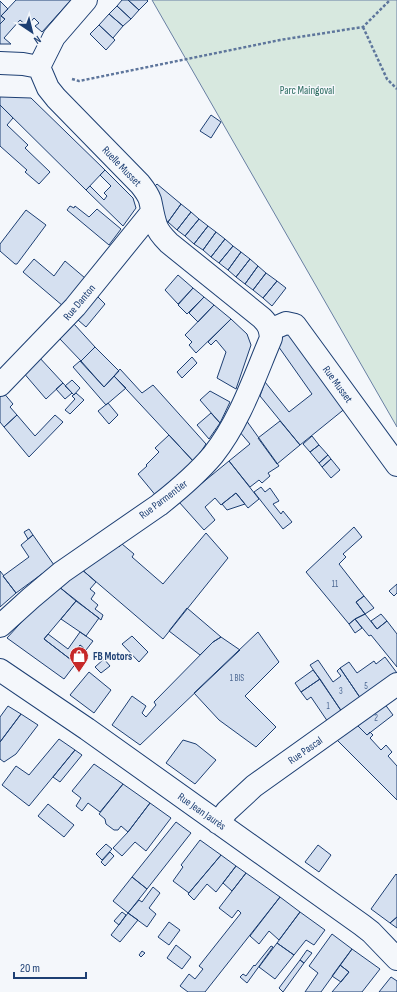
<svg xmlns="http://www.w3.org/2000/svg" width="397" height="992" viewBox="0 0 397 992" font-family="'Sofia Sans Condensed',sans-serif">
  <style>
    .green { fill: #d7e8df; stroke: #687fa3 }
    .building { fill: #d5e0f0; stroke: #1d3f73 }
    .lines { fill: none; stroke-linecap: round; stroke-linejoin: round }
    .minor-casing { stroke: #1d3f73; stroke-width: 24 }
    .path { stroke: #5e769c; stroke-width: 2.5; stroke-dasharray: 3 2; stroke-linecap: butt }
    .minor { stroke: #f4f7fb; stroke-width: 22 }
    .labels { text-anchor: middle; stroke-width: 3; stroke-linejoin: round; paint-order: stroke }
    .number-label { font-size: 9px; fill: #4b6792 }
    .park-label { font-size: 11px; fill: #2c6c60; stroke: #f4f7fb }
    .street-label { font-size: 11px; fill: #1d3f73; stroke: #f4f7fb }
    .poi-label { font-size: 11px; font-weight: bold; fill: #1d3f73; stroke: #f4f7fb; text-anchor: start }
  </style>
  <rect width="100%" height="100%" fill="#f4f7fb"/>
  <path class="green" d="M152,0H397V427Z"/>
  <path class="building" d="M16,0H71L42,32L35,26L39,23L34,18L27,26L20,20L4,38L11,44H0V24L5,19L1,16Z
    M122,0H128L139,10L131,19L117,6Z
    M128,0H147L148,1L139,10Z
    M0,1L8,9L1,16L5,19L0,24Z
    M117,6L131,19L123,26L109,14Z
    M109,14L123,26L113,38L99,25Z
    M99,25L115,40L106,50L90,34Z
    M0,97L31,98L105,170L86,190L0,105Z
    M0,105L13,118L7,125L28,145L25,148L50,172L39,184L25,172L27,170L0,146Z
    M211,115L221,122L211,138L200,131Z
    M105,170L133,198L136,208L123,226L86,190L90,186L104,200L107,196L104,193L111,186L100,175Z
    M157,184L181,204L168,222L166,221L154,187Z
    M181,204L191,212L177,230L168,222Z
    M70,206L74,208L75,206L89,217L97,209L121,229L109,245L67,210Z
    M26,210L46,225L17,264H15L0,251V244Z
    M191,212L199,219L185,236L177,230Z
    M199,219L208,226L194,244L185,236Z
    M208,226L216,232L203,250L194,244Z
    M216,232L225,239L211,257L203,250Z
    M225,239L233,246L219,263L211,257Z
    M233,246L241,252L228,270L219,263Z
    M241,252L250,259L236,277L228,270Z
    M34,259L54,276L65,261L85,278L63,306L23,272Z
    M250,259L258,266L245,284L236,277Z
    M258,266L266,273L253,290L245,284Z
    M266,273L277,281L263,298L253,290Z
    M178,275L193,288L178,304L165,290Z
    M277,281L286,288L272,306L263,298Z
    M193,288L204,297L187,314L178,305Z
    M97,296L105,304L86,327L78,320Z
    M204,297L214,305L198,322L189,313Z
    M214,305L231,319L196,353L189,345L192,342L185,335Z
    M231,319L247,334L251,345L236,389L217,378L226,352L216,340L211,345L208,342Z
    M74,324L95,347L81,361L60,339Z
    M292,325L347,407L300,445L260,396L265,382L289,412L312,394L276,343Z
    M95,347L119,371L104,387L81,361Z
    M38,356L63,383L46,399L22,371Z
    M192,357L197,363L182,378L177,372Z
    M80,361L104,387L114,376L126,388L106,405L73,367Z
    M120,369L142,393L153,385L206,444L194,462L114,376Z
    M72,380L80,388L74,395L65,386Z
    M63,383L72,393L65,399L56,389Z
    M2,391L13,404L10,407L17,415L4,427L0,422V393Z
    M210,391L230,402L220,423L200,400Z
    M76,393L84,400L70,414L65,410L75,399L72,396Z
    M108,403L118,415L109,424L98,411Z
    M211,413L220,423L209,439L197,425Z
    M17,415L35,436L55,415L63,422L29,457L4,427Z
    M246,420L279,466L268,473L270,476L262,483L259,480L250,487L229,461L250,444L239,431Z
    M280,421L300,445L277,464L258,438Z
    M169,435L194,462L157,497L138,474L147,466L146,465L159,452L155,448Z
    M312,436L319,445L310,452L303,444Z
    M319,445L328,455L319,463L310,452Z
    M328,455L331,459L322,467L319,463Z
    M331,459L340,470L331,478L322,467Z
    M229,461L259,499L248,508L236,493L221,505L215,498L205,507L215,520L204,530L179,502Z
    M261,487L265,492L270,488L279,501L273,504L281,514L283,511L292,522L283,529L254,492Z
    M236,493L245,504L227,510L222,504Z
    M354,527L362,537L343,554L346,557L339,564L364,596L356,602L365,614L355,619L349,624L306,572Z
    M29,529L33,535L28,539L24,532Z
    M206,533L228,558L163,639L80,568L115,542L119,547L122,544L134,554L132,557L163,584Z
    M33,535L54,565L16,593L3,576L29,557L21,545Z
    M80,568L96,582L90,589L95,593L91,599L98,605L95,609L103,615L101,620L58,586Z
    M0,571L4,576H3L16,593L0,607Z
    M397,584V593L394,596L389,591Z
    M58,586L76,601L44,639L70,659L80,645L86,650L64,679L7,638L47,594Z
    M364,596L374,608L365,614L356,602Z
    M76,601L99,618L86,636L61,619Z
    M187,608L221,637L213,642L200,655L169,631Z
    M365,614L377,629L387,621L397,634V667L371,635L369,636L355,619Z
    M381,614L387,621L377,629L371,621Z
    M355,619L362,628L355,633L349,624Z
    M80,632L93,641L86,650L80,645L70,659L44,639L48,634L68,649Z
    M258,632L279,662L245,696L276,727L256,747L219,720L194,693Z
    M132,636L148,652L139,662L122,644Z
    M221,637L240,650L140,745L112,725L132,696L146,706L142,713L146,717L156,705L154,702L213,642Z
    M385,657L397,673L361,699L340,668L349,662L357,673L374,661L376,664Z
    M104,659L110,666L101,673L95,667Z
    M318,660L333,682L341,676L337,671L340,668L361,699L342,712L310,665Z
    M313,670L320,679L301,692L295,683Z
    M89,672L111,690L94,713L70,695Z
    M320,679L342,712L328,722L311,697L307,700L301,692Z
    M384,703L393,715L367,735L356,724Z
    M8,706L21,714L0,742V717Z
    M21,714L38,725L16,754L4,762L0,759V742Z
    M356,724L367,735L370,732L373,735L370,738L381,750L386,745L392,752L388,756L397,766V800L335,738Z
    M59,739L75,750L29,806L2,785L16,766L29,775Z
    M183,740L196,744L216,760L195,784L166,763Z
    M75,750L82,755L60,782L53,777Z
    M94,764L123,784L100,812L88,803L82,811L76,806L81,798L72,791Z
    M123,784L150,803L128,832L121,826L118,830H114L106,824L105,819L99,814Z
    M150,803L171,818L146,851L135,842L122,856L113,848L128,832Z
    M48,804L74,825L64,837L38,816Z
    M176,822L191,833L147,889L132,877Z
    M200,840L221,855L189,893L173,881L183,867L181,865Z
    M106,844L112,849L102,860L96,854Z
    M318,845L331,855L319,872L305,862Z
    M110,852L114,856L105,866L101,862Z
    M221,855L236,866L216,892L207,884L194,900L188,894Z
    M236,866L246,873L232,891L223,883Z
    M246,873L280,897L205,992H188L180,986L189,974L195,979L203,969L199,966L241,913L238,910L232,918L219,908Z
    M396,874L397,875V917L390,923L371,909Z
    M132,877L147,889L128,913L113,901Z
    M153,887L160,893L149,908L156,914L147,927L128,913L139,900L142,902Z
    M280,897L300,912L279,940L269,931L259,944L250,936Z
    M122,912L126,915L119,925L114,921Z
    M300,912L325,930L314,945L306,940L294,955L277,943Z
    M128,913L138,920L120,942L111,935Z
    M397,917V928L390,923Z
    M169,922L180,930L169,945L158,937Z
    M332,934L352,949L321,992H305L318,973L309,966Z
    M277,943L294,955L275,979L259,967Z
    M176,945L191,957L182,969L167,958Z
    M271,946L273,947L247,983L240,977L243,974L246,976L254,965L255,966Z
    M352,949L380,969L362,992H332L349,972L340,965Z
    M307,950L312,953L304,963L300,960Z
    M142,951L145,953L141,957L139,955Z
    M300,960L304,963L283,992L279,988Z
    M340,965L349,972L341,982L332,976Z
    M391,977L397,981V992H379Z"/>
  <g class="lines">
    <defs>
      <path id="minor" d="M0,63L23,64L39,67L54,37L86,0
        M270,330L286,323L295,325L397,465
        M0,385L75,307L152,212
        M0,626L31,598L62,572L159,505C178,490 197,474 213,455C240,421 254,378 271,338C270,329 269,325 262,318L169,243C164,238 158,232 156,225C153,217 152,208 150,200C148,194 144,189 140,184L56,98L48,88L39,67
        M0,670L87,729L362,925L371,932L397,959
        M218,823L227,811L254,786L397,684"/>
    </defs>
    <use href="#minor" class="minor-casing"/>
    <path class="path" d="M363,27L387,79L397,89
      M72,79L79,81L280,40L363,27L390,0"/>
    <use href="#minor" class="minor"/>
  </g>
  <defs>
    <symbol id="shop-pin" viewBox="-11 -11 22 30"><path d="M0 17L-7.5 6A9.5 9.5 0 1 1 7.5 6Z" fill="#c62828" stroke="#f4f7fb"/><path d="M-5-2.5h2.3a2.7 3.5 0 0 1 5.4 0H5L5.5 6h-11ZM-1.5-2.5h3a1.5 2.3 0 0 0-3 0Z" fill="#fff"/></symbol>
  </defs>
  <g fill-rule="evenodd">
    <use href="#shop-pin" x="68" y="645" width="22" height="30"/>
  </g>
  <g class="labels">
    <g class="number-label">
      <text x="335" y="587">11</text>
      <text x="237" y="681">1 BIS</text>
      <text x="366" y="689">5</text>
      <text x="341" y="694">3</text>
      <text x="328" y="709">1</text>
      <text x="376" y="721">2</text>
    </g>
    <g class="park-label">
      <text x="307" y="94">Parc Maingoval</text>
    </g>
    <g class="street-label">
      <text transform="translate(122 166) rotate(46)" y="4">Ruelle Musset</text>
      <text transform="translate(79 302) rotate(-50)" y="4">Rue Danton</text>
      <text transform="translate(338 384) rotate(54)" y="4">Rue Musset</text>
      <text transform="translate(163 499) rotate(-37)" y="4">Rue Parmentier</text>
      <text transform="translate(305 750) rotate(-35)" y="4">Rue Pascal</text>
      <text transform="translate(202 811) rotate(35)" y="4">Rue Jean Jaurès</text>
    </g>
    <g class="poi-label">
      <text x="93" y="660">FB Motors</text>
    </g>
  </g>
  <g transform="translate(32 32) rotate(145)" stroke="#f4f7fb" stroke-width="3" paint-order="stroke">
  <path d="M0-3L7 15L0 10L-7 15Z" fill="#1d3f73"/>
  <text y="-6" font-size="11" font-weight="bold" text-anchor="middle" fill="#1d3f73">N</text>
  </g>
  <path d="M14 972v6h72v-6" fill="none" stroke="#1d3f73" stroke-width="2"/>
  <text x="20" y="972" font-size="12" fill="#1d3f73" stroke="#f4f7fb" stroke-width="3" paint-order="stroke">20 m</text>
</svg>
